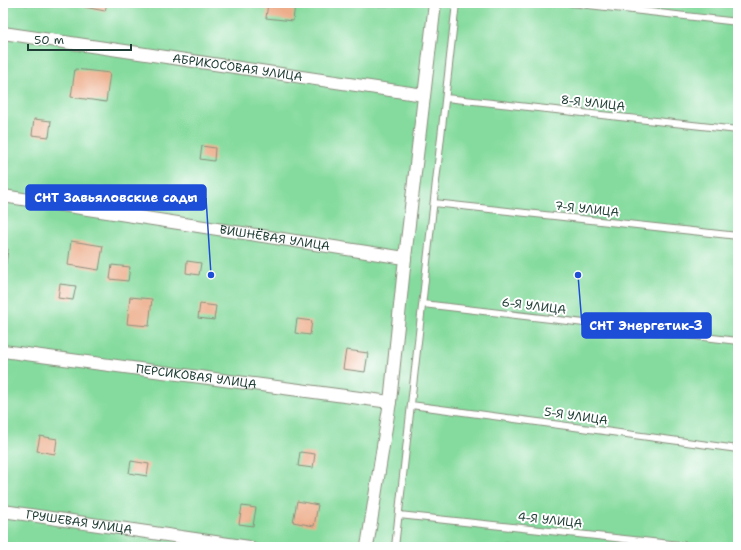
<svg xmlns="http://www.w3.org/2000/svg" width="741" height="550" viewBox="0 0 741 550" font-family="'Shantell Sans',sans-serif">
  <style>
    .green { fill: #85db9e; stroke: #528c69 }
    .building { fill: #edad8b }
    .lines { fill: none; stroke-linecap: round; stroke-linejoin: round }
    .lane-casing { stroke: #898e7c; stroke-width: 8 }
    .street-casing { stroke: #898e7c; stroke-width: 14 }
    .lane { stroke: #fff; stroke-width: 6 }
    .street { stroke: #fff; stroke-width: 12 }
    .labels { text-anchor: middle; stroke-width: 4; stroke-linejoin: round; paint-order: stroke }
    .street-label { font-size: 12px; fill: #1f3d34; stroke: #fff }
    .leader { fill: none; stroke: #1d4ed8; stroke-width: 1.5 }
    .callout-dot { fill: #1d4ed8; stroke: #fff; stroke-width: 1.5 }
    .callout { fill: #1d4ed8; stroke: #1d4ed8; stroke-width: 1.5 }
    .callout-label { font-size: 13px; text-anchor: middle; font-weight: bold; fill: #fff }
  </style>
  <rect width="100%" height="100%" fill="#fff"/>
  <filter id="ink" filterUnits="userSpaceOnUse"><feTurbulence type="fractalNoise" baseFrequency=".025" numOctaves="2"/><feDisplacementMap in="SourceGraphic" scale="8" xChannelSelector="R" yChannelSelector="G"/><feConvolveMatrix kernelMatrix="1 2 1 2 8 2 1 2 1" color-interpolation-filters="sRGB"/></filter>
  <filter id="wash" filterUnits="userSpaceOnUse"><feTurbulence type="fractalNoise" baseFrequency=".012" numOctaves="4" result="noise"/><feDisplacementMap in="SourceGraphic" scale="16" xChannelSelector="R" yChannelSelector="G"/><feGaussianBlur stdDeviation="0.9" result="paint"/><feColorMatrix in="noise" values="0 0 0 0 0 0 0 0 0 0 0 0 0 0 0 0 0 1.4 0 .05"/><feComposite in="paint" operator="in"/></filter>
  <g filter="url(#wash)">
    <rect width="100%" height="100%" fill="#f3e0c3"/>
    <path class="green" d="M3,3H738V547H3Z"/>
    <g id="blocks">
      <path class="building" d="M85,3H107L105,11L84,7Z
        M268,3H295L293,21L266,18Z
        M75,69L110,73L106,102L71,97Z
        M34,119L51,121L49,137L32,135Z
        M202,146L215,148L214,161L200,159Z
        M71,241L103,246L99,270L68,265Z
        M3,249H8L6,264H3Z
        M187,261L201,263L199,275L186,273Z
        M112,265L130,267L128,281L110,279Z
        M60,284L76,286L73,300L58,298Z
        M130,297L152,299L149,326L127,324Z
        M200,304L216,306L214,320L198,318Z
        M297,319L312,321L310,335L295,333Z
        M346,350L368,353L365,372L343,369Z
        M40,436L57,439L55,454L37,451Z
        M300,452L315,454L313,468L298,466Z
        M131,461L149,464L147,476L129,473Z
        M297,501L318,505L314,526L293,522Z
        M242,506L256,508L253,526L239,524Z"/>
    </g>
  </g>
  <g filter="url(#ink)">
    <use href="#blocks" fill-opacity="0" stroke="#898e7c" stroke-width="1"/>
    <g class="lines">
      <defs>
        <path id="lane" d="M571,3L738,22
          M446,98L738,130
          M434,203L738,236
          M423,304L738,341
          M411,405L738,449
          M399,515L699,547
          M395,547L456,3"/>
        <g id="street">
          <path id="s1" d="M3,33L424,95"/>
          <path id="s2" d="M3,196L405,258"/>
          <path id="s3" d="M3,351L390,402"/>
          <path id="s4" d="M3,511L249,547"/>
          <path d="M367,547L390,402L405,258L435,3"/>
        </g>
      </defs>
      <use href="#lane" class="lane-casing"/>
      <use href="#street" class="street-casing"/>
      <use href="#lane" class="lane"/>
      <use href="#street" class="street"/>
    </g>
  </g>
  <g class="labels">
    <g class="street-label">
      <text dy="4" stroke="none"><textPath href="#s1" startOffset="237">АБРИКОСОВАЯ УЛИЦА</textPath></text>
      <text transform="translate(593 103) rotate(6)" y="4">8-Я УЛИЦА</text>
      <text transform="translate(587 209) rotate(6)" y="4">7-Я УЛИЦА</text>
      <text dy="4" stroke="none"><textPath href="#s2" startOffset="275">ВИШНЁВАЯ УЛИЦА</textPath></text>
      <text transform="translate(534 306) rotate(7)" y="4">6-Я УЛИЦА</text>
      <text dy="4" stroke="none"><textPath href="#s3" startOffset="195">ПЕРСИКОВАЯ УЛИЦА</textPath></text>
      <text transform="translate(576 416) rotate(8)" y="4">5-Я УЛИЦА</text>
      <text transform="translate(550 520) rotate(6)" y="4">4-Я УЛИЦА</text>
      <text dy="4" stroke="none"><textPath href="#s4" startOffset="77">ГРУШЕВАЯ УЛИЦА</textPath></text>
    </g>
  </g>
  <path class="leader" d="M211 275L206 198M578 275L582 325"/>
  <g class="callout-dot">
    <circle cx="211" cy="275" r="4"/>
    <circle cx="578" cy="275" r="4"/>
  </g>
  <g class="callout">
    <rect x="26" y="185" width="180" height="25" rx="4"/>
    <rect x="582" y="313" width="129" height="25" rx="4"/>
  </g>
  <g class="callout-label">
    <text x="116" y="202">СНТ Завьяловские сады</text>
    <text x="646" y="330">СНТ Энергетик-3</text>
  </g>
  <rect width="741" height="550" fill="none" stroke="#fff" stroke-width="16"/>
  <path d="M28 44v6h103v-6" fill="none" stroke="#1f3d34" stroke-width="2"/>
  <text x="34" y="44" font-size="12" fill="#1f3d34" stroke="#ffffff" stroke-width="3" paint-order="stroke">50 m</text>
</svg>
